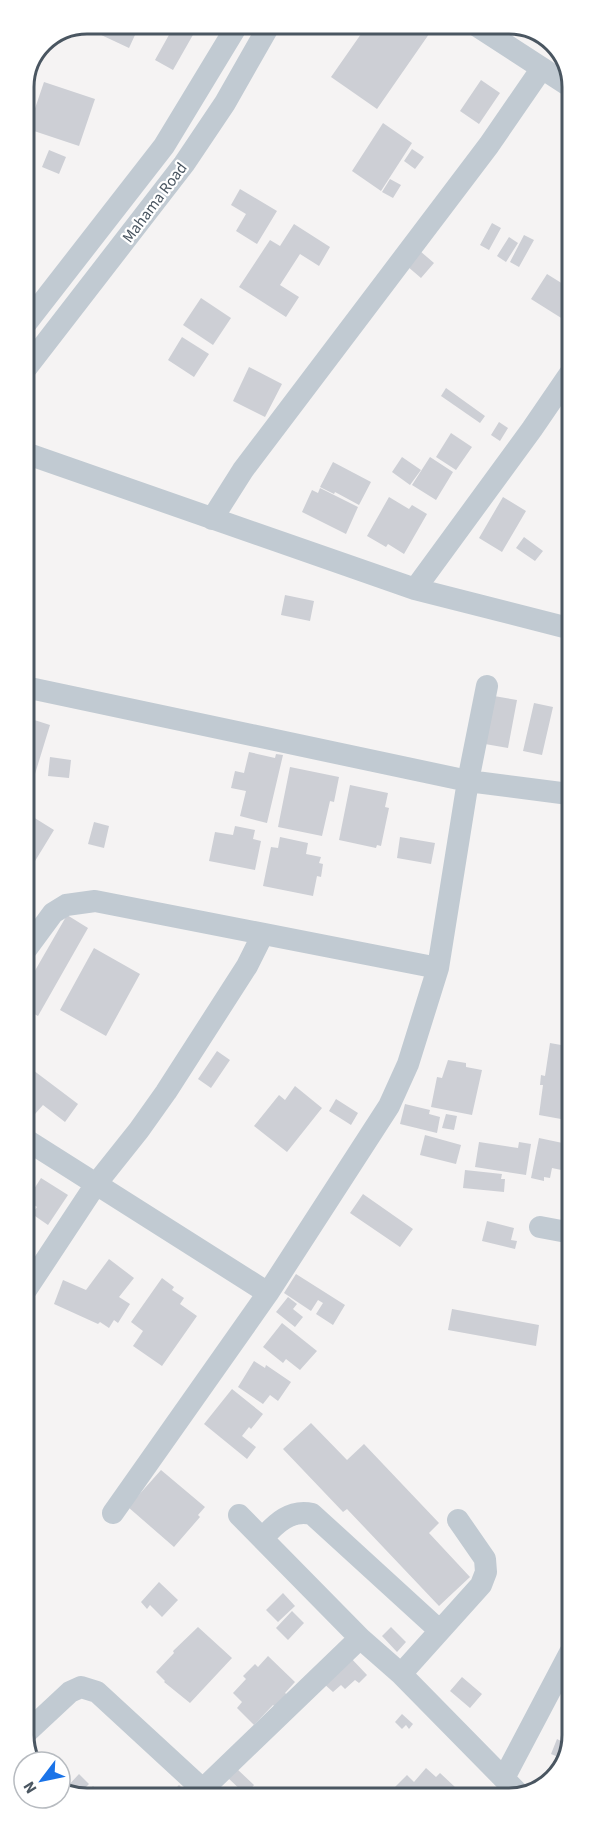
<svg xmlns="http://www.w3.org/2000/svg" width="597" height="1822" viewBox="0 0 597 1822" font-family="'Source Sans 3',sans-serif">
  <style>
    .building { fill: #cdcfd5 }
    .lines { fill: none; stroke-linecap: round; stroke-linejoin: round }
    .minor { stroke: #c1cad2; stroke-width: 22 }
    .labels { text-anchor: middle; stroke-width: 4.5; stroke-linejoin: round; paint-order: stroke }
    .street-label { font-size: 16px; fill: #4a5661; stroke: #fff }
    .rim { fill: none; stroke: #4a5661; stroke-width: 3 }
  </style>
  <rect width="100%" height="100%" fill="#f5f3f3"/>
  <path class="building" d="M87,24H140L129,48L82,26Z
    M175,24H194L198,26L173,70L155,60Z
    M368,24H436L377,109L331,77Z
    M481,80L500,93L479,124L460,111Z
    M44,82L95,99L79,146L28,129Z
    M383,123L412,143L381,191L352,171Z
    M412,149L424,157L415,169L404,161Z
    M49,150L66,157L59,174L42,167Z
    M390,179L401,185L393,198L382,192Z
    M240,189L277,211L257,244L236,231L246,214L231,205Z
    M492,223L501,228L489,250L480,245Z
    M294,224L330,247L319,266L300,254L280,285L299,297L286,317L239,287L270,240L280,246Z
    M524,235L534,240L519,267L510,262Z
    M509,237L518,243L506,262L497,256Z
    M420,251L434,263L421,278L407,266Z
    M547,274L571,289V313L566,321L531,299Z
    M201,298L231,318L213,345L183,325Z
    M182,337L209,354L194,377L168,360Z
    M249,367L282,384L265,417L233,401Z
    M446,388L485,416L480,423L441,396Z
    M499,422L508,428L500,441L491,435Z
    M451,433L472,447L456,470L436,457Z
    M402,457L421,470L410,485L392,472Z
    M430,457L453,472L436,500L412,485Z
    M333,462L371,482L359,505L335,492L334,494L320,487Z
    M320,488L358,507L346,534L302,512L312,490L318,493Z
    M389,497L409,509L412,505L427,514L404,554L388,544L386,547L367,536Z
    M503,497L526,511L502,552L479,538Z
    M524,537L543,551L535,561L516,548Z
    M285,595L314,601L310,621L281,615Z
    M494,696L517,700L508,748L485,744Z
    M534,703L553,707L542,755L523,751Z
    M25,717L50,725L35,774L25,771Z
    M249,752L275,758L276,754L283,755L267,823L240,816L246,791L231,788L235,771L244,773Z
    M50,757L71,760L69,778L48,776Z
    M290,767L339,777L334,802L330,801L322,836L278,827Z
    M350,785L388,793L385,807L389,808L381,846L377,845L376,848L339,840Z
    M25,812L54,830L32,866L25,862Z
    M94,822L109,826L104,848L88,844Z
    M235,826L255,830L253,839L261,841L255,870L209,861L215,832L233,835Z
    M280,837L308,843L306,854L321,857L319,863L323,864L321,877L317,876L313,896L263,886L271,847L278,848Z
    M400,837L435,843L431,864L397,858Z
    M67,915L88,928L38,1016L25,1009V988Z
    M94,948L140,974L106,1036L60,1010Z
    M550,1043L572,1047L568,1066L571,1067L566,1098L572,1099V1121L539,1115L543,1085H540L541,1075L545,1076Z
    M217,1051L230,1060L211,1088L198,1079Z
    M448,1060L466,1063V1067L482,1070L472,1115L431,1107L437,1077L442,1078Z
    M25,1064L78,1104L65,1122L43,1105L35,1114L25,1107Z
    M295,1086L322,1108L287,1152L254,1126L279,1095L285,1100Z
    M336,1099L358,1113L351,1125L329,1111Z
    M405,1104L430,1110L429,1114L440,1117L437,1133L400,1124Z
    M446,1114L457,1116L454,1130L442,1128Z
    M425,1135L461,1145L456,1164L420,1155Z
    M539,1138L572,1145V1184L564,1182L566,1171L552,1168L550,1178L544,1177V1181L531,1178Z
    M479,1142L518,1148L519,1142L531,1144L526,1175L475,1167Z
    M465,1170L502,1174L501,1179H505L504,1192L463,1188Z
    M41,1178L68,1195L48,1225L32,1214L37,1207L27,1200Z
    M363,1194L413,1229L400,1247L350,1213Z
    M487,1221L514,1228L511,1240L517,1241L515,1249L482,1241Z
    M109,1259L134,1278L119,1297L130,1304L118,1323L114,1320L109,1328L100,1322L98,1324L54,1304L63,1280L86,1290Z
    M296,1274L345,1305L333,1325L316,1314L323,1303L318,1300L311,1311L284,1293Z
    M162,1278L174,1287L172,1290L184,1298L180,1304L197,1316L162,1366L133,1346L143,1331L131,1322Z
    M288,1297L297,1304L293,1309L303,1317L295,1327L276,1312Z
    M452,1309L539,1325L536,1346L448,1330Z
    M282,1323L317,1351L300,1370L286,1359L283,1363L263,1347Z
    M254,1361L265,1368L266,1365L291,1382L278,1401L270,1395L263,1404L238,1387Z
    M232,1389L263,1414L251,1429L249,1427L242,1436L256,1447L247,1459L204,1424Z
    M311,1423L347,1460L364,1444L439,1523L429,1533L470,1577L439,1606L347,1509L343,1512L283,1449Z
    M161,1470L205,1507L198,1515L200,1517L174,1547L128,1507Z
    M159,1582L178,1600L162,1617L150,1605L147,1609L141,1602Z
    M283,1593L295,1606L278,1622L266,1610Z
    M292,1611L304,1623L288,1640L276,1628Z
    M198,1627L232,1658L190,1703L164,1682L165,1681L156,1672L174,1653L173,1651Z
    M391,1627L406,1642L397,1652L382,1636Z
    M268,1656L295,1682L285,1693L289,1696L277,1708L273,1705L254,1725L237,1708L242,1702L233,1693L246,1679L243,1676L255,1664L258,1667Z
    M349,1656L367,1675L359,1683L355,1680L345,1689L341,1685L333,1692L322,1682Z
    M462,1677L482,1694L470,1708L450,1691Z
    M402,1714L413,1724L409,1729L406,1725L402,1729L395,1722Z
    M557,1739L569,1745L563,1759L551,1754Z
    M236,1768L254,1785L246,1795L227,1777Z
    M426,1768L436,1777L440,1773L455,1787L450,1791L455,1796L387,1795L407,1775L414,1782Z
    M79,1774L89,1784L77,1796L64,1790Z
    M179,1785L191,1797H177L172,1792Z
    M93,1786L106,1798H85L83,1796Z"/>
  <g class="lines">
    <path class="minor" d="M474,24L571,87
      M24,326L164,146L238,24
      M24,371L184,164L225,103L270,24
      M25,453L415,589L572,629
      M212,519L243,470L489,145L542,68
      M415,589L532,429L571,372
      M25,687L468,781L569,794
      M25,951L53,913L66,905L95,901L438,968
      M25,1139L268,1293
      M540,1227L572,1233
      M26,1290L96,1184L139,1130L166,1092L247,966L263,934
      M113,1513L268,1293L389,1106L408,1064L438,968L468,781L487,686
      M239,1515L360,1638L401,1674L521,1796
      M263,1538C276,1523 291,1509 312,1514L439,1630
      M401,1674L481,1585L486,1572L485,1559L458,1520
      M26,1733L70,1692L81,1687L97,1692L211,1797
      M504,1778L573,1647
      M202,1790L360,1638"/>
  </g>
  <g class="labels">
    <g class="street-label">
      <text transform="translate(154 202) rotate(-53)" y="6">Mahama Road</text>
    </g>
  </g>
  <path d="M0 0H597V1822H0ZM87 34H509A53 53 0 0 1 562 87V1735A53 53 0 0 1 509 1788H87A53 53 0 0 1 34 1735V87A53 53 0 0 1 87 34Z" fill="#fff" fill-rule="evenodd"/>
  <path class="rim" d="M87 34H509A53 53 0 0 1 562 87V1735A53 53 0 0 1 509 1788H87A53 53 0 0 1 34 1735V87A53 53 0 0 1 87 34Z"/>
  <g transform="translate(42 1780) rotate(238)"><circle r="28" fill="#ffffff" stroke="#b7bbc0" stroke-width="1.5"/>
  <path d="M0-4.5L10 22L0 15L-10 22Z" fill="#1a73e8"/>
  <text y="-9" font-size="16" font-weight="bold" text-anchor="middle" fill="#4a5661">N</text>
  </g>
</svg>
